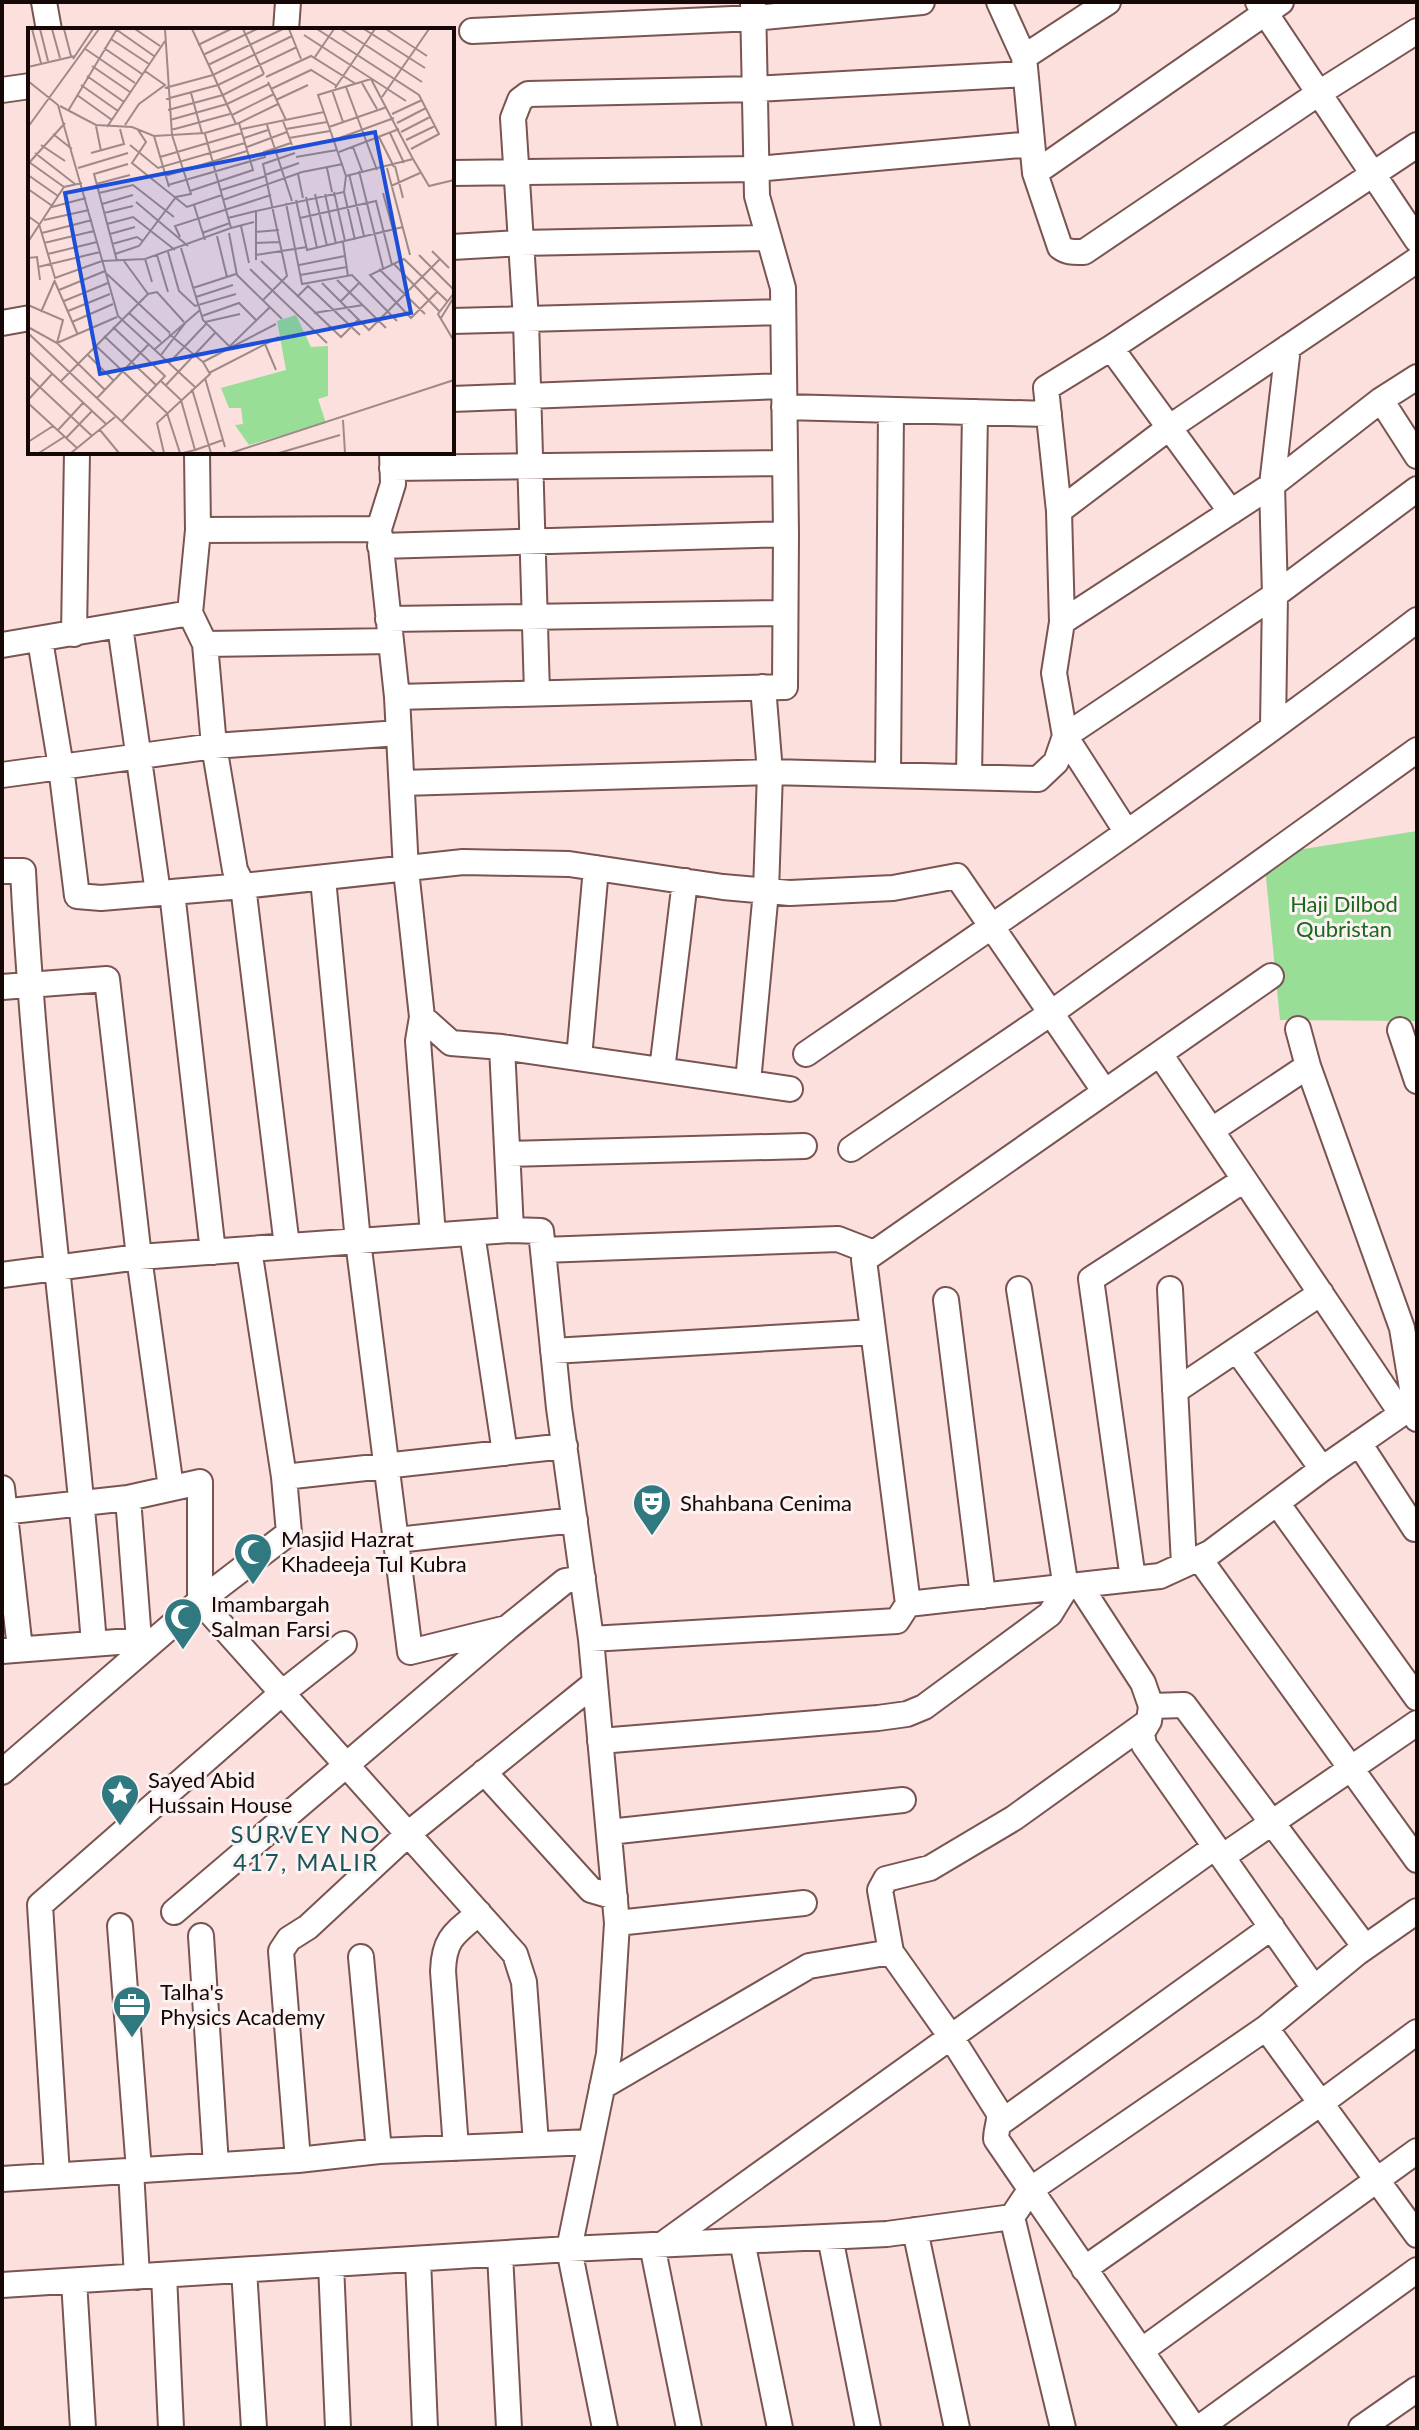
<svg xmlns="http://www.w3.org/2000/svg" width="1419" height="2430" viewBox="0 0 1419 2430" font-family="Lato,sans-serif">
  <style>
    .green { fill: #98de96 }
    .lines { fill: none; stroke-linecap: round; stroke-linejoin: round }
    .minor-casing { stroke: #795451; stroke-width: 28 }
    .minor { stroke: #fff; stroke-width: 24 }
    .labels { text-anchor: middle; stroke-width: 6; stroke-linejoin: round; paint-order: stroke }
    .park-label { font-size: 22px; fill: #1a681d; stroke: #fbf2f1 }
    .poi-label { font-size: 22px; fill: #150807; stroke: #fbf2f1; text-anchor: start }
    .neighbourhood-label { font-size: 24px; letter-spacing: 2px; fill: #19555a; stroke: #fbf2f1 }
    .inset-road { fill: none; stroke: #9f8a88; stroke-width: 2 }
    .view { fill: #1d4ed8; fill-opacity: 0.15; stroke: #1d4ed8; stroke-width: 4 }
    .inset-edge { fill: none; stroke: #150807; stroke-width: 4 }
  </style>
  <rect width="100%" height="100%" fill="#fbe0de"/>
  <path class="green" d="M1417,831V1021L1280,1020L1265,867L1278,853Z"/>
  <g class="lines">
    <defs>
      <path id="minor" d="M44,2L49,30
        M999,2L1024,57L1035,173L1060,247C1068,253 1075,252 1084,252L1319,93L1417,31
        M1258,2L1417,240
        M286,30L288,2
        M472,31L754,18L922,2
        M1024,57L1108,2
        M2,90L30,86
        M452,173L757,169L1032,144
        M1035,173L1281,2
        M452,247L521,243L769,238
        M452,321L783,312
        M2,323L30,318
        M1111,348L1231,512
        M452,399L784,386
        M1381,400L1417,456
        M784,407L1049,414
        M197,452L198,530L190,613L205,644L214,746L235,870L243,886L287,1246
        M392,452L393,484L379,529L397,697L406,870L422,1017L451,1043L502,1047L790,1089
        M392,468L785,463
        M1059,511L1170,427L1417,260
        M198,530L379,529
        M380,546L786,534
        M388,619L785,613
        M1062,622L1272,485L1381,400L1417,377
        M120,626L158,893
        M74,634L77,452
        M40,640L61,767L77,896L101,898L243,886L463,862L569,864L723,887L790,893L893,888L957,876L1105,1092
        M205,644L391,641
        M2,645L190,613
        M537,693L526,320L513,118L520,100L528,94L755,89L1025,74
        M397,697L785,687L786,534L783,288L757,196L753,2
        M1273,727L1275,595L1272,485L1288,347
        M2,775L214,746L399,733
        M888,775L891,410
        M969,777L975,412
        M402,783L770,772L1038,779L1056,762L1065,736L1054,673L1062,622L1059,511L1046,388L1111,348L1417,145
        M1126,831L1065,736L1275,595L1417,489
        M2,871H23C36,1129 74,1386 94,1644
        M323,879L358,1241L410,1652L507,1628
        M172,892L213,1252
        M2,987L107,979L139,1257L171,1488
        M422,1017L418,1041L433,1235
        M1298,1029L1308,1066L1402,1328L1417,1419
        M1400,1030L1417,1081
        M806,1054C1012,913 1219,772 1417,620
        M1160,1054L1401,1413
        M579,1058L596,868
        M662,1070L685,881
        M748,1082L766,891L770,772L763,687
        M1212,1130L1308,1066
        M851,1149L1051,1013L1417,750
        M508,1154L804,1146
        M511,1230L541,1231L559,1408L591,1639L617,1923L609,2054L569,2249L605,2428
        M472,1233L505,1453
        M543,1250L838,1239L874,1253
        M2,1275L139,1257L511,1230L502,1047
        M1170,1289L1184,1565
        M946,1300L983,1596
        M1237,1350L1322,1469
        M553,1351L873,1332
        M1175,1391L1321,1293
        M1359,1443L1415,1529H1417
        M284,1477L565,1446
        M2,1488L20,1649
        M128,1498L139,1640
        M1277,1503L1417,1698
        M2,1512L128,1498L200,1482V1601L515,1954L524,1982L536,2143
        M397,1540L575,1520
        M1199,1558L1417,1860
        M1133,1579L1091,1279L1244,1180
        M1080,1586L1143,1683L1151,1706L1149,1721L1142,1733L1144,1745L1314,1988
        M908,1604L864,1260L1271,976
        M591,1639L897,1621L908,1604L1160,1576L1210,1553L1322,1469L1414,1405
        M2,1651L156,1639
        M1151,1706L1184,1705L1365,1947
        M1149,1721L1014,1818L930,1868L886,1879L880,1890L891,1952L951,2037L999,2113C1000,2123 996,2129 996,2139L1194,2428
        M600,1741L878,1718L907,1714L924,1707L1050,1614L1066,1588L1019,1289
        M2,1772L200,1601L289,1533L284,1477L249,1249
        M484,1772L591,1890L615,1897
        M609,1832L903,1800
        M1222,1857L1417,1723
        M174,1912L507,1628L565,1581L583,1578
        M617,1923L804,1903
        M120,1926L139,2170
        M201,1936L216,2165
        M361,1957L379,2151
        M1266,2028L1417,2235
        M602,2087L809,1966L891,1952
        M1000,2123L1272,1927
        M456,2148L443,1971C444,1938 455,1933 479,1913
        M298,2160L281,1951L289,1939L308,1927L408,1834L595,1683
        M131,2170L137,2277
        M57,2175L40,1905L282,1693L344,1644
        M2,2179L298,2160L379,2151L591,2142
        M1012,2217L1063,2428
        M915,2230L957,2428
        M830,2237L868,2428
        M742,2241L780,2428
        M663,2244L1215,1847
        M652,2245L689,2428
        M500,2254L509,2428
        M418,2259L425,2428
        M331,2264L338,2428
        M1084,2269L1321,2103L1417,2032
        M244,2270L254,2428
        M164,2275L171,2428
        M74,2281L83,2428
        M2,2285L569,2249L887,2234L1012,2217L1030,2190L1266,2028L1357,1953L1417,1911
        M1141,2351L1417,2151
        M1199,2428L1417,2270
        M1361,2428L1417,2389"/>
    </defs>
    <use href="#minor" class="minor-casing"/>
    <use href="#minor" class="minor"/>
  </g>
  <defs>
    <symbol id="theatre-pin" viewBox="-11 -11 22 30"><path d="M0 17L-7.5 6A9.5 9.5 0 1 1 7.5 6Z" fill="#307980" stroke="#fbf2f1"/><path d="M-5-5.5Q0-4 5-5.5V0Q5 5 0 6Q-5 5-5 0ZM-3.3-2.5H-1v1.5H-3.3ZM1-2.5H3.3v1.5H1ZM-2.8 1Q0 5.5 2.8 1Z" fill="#fff"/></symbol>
    <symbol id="mosque-pin" viewBox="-11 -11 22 30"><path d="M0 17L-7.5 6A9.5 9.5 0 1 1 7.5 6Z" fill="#307980" stroke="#fbf2f1"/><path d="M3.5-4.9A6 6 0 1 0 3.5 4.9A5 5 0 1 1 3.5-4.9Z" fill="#fff"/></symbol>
    <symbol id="sight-pin" viewBox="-11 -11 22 30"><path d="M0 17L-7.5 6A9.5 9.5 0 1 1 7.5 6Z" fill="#307980" stroke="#fbf2f1"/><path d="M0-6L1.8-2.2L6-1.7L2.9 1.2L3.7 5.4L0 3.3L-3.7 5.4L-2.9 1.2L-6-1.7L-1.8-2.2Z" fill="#fff"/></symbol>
    <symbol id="office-pin" viewBox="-11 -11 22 30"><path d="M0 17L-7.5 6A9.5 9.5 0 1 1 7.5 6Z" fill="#307980" stroke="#fbf2f1"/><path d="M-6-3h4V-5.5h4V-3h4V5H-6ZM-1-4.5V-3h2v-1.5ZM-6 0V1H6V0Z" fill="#fff"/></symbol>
  </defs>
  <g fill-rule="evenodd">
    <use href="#theatre-pin" x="630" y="1481" width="44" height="60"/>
    <use href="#mosque-pin" x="231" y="1530" width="44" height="60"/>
    <use href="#mosque-pin" x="161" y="1595" width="44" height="60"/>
    <use href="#sight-pin" x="98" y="1771" width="44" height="60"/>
    <use href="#office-pin" x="110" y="1983" width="44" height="60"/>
  </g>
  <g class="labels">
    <g class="park-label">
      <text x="1344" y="912">Haji Dilbod<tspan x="1344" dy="25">Qubristan</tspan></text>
    </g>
    <g class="poi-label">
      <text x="680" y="1511">Shahbana Cenima</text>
      <text x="281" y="1547">Masjid Hazrat<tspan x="281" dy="25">Khadeeja Tul Kubra</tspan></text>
      <text x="211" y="1612">Imambargah<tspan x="211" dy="25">Salman Farsi</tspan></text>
      <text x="148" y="1788">Sayed Abid<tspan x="148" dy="25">Hussain House</tspan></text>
      <text x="160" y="2000">Talha's<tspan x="160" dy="25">Physics Academy</tspan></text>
    </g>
    <g class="neighbourhood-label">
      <text x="306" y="1843">SURVEY NO<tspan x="306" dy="28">417, MALIR</tspan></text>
    </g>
  </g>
  <g transform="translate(28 28)">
    <rect width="426" height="426" fill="#fbe0de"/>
    <path d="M268,287L283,319L300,318V368L290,371L298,395L221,417L207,397L215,396L213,380H201L193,360L258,342L249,293Z" fill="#98de96"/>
    <path class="inset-road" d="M4,1L13,35M12,1L20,33M24,1L32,30M36,1L43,28M107,1L132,18M164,1L208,96M215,1L236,46M261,1L273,31M289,1L391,67L411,106L383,121M313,1L394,54M336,1L397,40M358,1L399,28M89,2L126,28M276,7L378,73M83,11L121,36M170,17L203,1M56,20L107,55M76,20L114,46M175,27L229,1M287,29L306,1M45,31L65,1M180,37L255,1M64,38L102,64M0,39L47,28M59,48L96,74M238,49L283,28L328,56M0,53L30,77L90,288L167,359M240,54L258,92M334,55L349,81M53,57L90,83M318,59L349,142M137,60L185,47L264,8M307,60L347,1M243,61L283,42L309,58M304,62L315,94M163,65L174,105M49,67L84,92M354,69L401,1M138,71L190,57L269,19M248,72L280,57M32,78L68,97L104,99L126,108L177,105L211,95M140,82L195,67L236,46M40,83L89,1M364,86L394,72M204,87L246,66M142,92L199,76L241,56M255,93L264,117M369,95L398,80M97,97L111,76L137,57L117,43M239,97L264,173M68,98L73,123M0,99L71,1M79,99L137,13M301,99L359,79M214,101L296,84M258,101L299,94M110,102L118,114L104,135L159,179L194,167M143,102L202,86M373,104L402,89M362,105L376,135M25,106L44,121M177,106L203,200L226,194M126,108L141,159M351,109L366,139M216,110L240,102M261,110L302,103M378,112L407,98M13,117L37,133M102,117L130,140L217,115M219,119L259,104M325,119L334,143M265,120L306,112L366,90M311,124L371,101M7,125L47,156M63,125L96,116L92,101M132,129L214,105M268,129L309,122M1,134L36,159M0,136L37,95M367,138L375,170M50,140L100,125M299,140L304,164M359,140L382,227M331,143L355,240M270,146L275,170M321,146L336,208M0,147L30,168M237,147L271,135M137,148L219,123M318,148L290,67L343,51L385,131M68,156L102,147M140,157L237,129L236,124L263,115M363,158L392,145M0,161L23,177M193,162L238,148M162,163L225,142L211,95L250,76M306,164L317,213M316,164L327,212M71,165L105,157L146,189M355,165L373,231M287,166L299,218M297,166L308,216M278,169L289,220M195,172L274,144L315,136M268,172L279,222L375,199M108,174L160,218M258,175L274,256L324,247L369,293M74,176L105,167M166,177L177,212M24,179L58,170M76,185L105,178M0,188L11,196L27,250L74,233L117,231L203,200M200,190L228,183M272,190L348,173L364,237M16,192L61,182M79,196L105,189L147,222M213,198L221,235M227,204L251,202M14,205L64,192M174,205L202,195M201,205L209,247M82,206L107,199M189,208L199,249M152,209L147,198L243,167M0,214L36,159L54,155M315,214L320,248M16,215L66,203M227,215L252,214M84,216L109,209L115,213M153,220L175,292L203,320M404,223L421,240M140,224L151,263L167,278L208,266M20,226L69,214M87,226L111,218L148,169L163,166L144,107L137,1M129,227L140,264M228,227L279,219M391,227L426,262M0,230L9,229L12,252M117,231L124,254M228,232V183L316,164L318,148L385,131L401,158L426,152M89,233L66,146L100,136M96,233L120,266M233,233L313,309L331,291M366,236L411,283M271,237L317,228M10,239L72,224M222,241L299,315M351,241L397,286M79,246L142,305M272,247L319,239M309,252L358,300M27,254L50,307M294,255L341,302L412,231M165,260L208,246L254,291M31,262L77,243M409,264L383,290L342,247L376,231L419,273M426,265L410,286L426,313M168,269L205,257M269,269L280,258L332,307M235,272L259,248L235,136L267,125M36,273L80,255M313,273L331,255M0,277L35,292L29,315M40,283L82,266M13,284L27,252M101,285L133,314M286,285L335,277M174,288L211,275L228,292M413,290L426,269M44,294L85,276M177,294L212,286M0,299L29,315L77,362M85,299L137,348L93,394M0,305L127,425M141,306L175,334M76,308L128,357M29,315L89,289M237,316L248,342M67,317L139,385L152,425M202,318L242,279M127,321L172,282M0,323L78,396M59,326L86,353M133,327L158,294M141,335L178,296M181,345L251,309M0,348L64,408M177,350L197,419M133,353L153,372L167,422L155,425M32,354L120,266L129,264L156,294M138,357L187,305M164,361L183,425M69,370L120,317M0,372L24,346M0,375L49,420M315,392L317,425M30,402L55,375M72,402L91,425M38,410L64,383M0,414L25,398M167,422L195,412M11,425L36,409M43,425L87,389M136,425L129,395L182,346L175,334L248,296M203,425L426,352M251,425L312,407"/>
    <path class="view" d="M347,104L383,285L72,346L37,165Z"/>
    <rect width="426" height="426" class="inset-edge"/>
  </g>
  <rect width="1419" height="2430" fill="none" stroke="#150807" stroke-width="8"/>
</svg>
